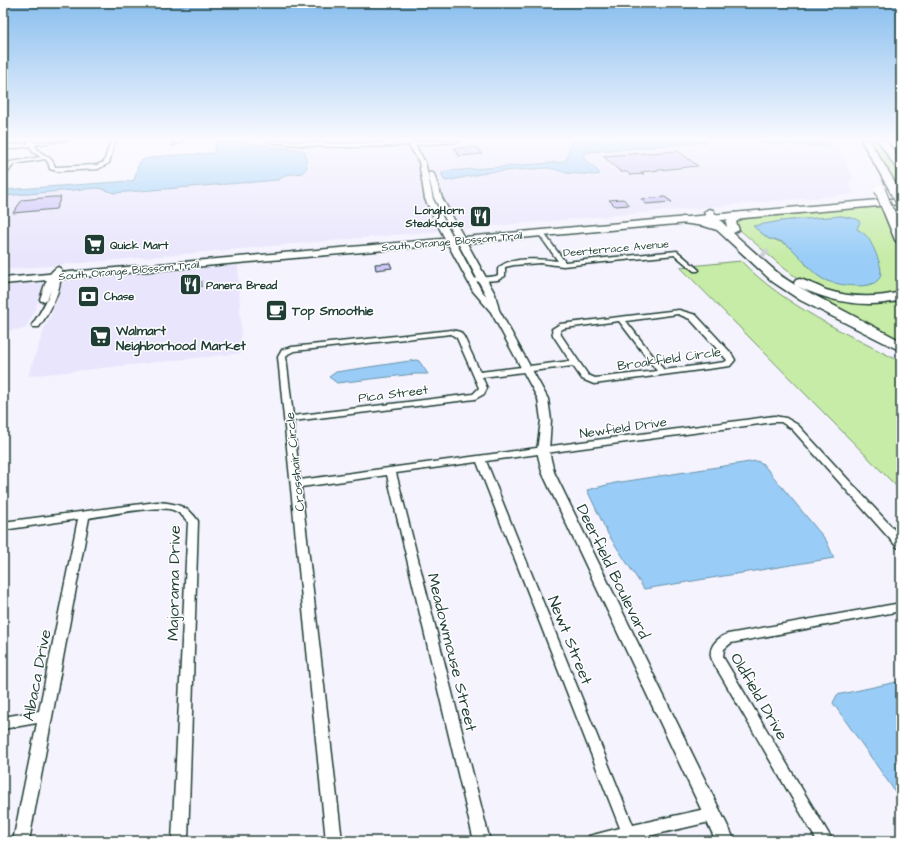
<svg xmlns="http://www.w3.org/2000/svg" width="904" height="844" viewBox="0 0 904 844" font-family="'Architects Daughter',sans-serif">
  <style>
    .built { fill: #e9e5fc }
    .green { fill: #c6eca7; stroke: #72946e; fill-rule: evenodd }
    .water { fill: #99cdf7; stroke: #6893a9 }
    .building { fill: #cec5f8; stroke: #1f3d34 }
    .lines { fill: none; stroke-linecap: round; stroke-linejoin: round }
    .motorway-tunnel { stroke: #cacfd6; stroke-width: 12; stroke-dasharray: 12 6; stroke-linecap: butt }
    .minor-casing { stroke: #1f3d34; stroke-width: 3 }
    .tertiary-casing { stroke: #1f3d34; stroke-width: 3 }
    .primary-casing { stroke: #1f3d34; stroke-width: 3 }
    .motorway-casing { stroke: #1f3d34; stroke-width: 3 }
    .minor { fill: #fff; fill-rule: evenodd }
    .tertiary { fill: #fff; fill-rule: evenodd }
    .primary { fill: #fff; fill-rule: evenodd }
    .motorway { fill: #fff; fill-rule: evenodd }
    .motorway-bridge-casing { stroke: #1f3d34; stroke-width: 12; stroke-linecap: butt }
    .motorway-bridge { stroke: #fff; stroke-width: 10 }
    .labels { text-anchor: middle; stroke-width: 3; stroke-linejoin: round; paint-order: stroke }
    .far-poi-label { font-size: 11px; font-weight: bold; fill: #1f3d34; stroke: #fff; text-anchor: start }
    .far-street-label { font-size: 11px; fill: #1f3d34; stroke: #fff }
    .poi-label { font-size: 13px; font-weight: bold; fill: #1f3d34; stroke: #fff; text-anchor: start }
    .street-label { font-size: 13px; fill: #1f3d34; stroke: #fff }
    .near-street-label { font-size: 16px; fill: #1f3d34; stroke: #fff }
  </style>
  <rect width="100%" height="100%" fill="#f5f3fe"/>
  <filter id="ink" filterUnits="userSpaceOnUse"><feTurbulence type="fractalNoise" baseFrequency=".025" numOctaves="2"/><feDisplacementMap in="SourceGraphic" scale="8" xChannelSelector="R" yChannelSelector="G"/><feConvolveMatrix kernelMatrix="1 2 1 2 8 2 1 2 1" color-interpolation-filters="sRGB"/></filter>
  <g filter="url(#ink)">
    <path class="built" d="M233,140H250L301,147L346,149L490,140H843L845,143H837L853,178L849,184L854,194L3,270V193L223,177Z
      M238,265L242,353L28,376L45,327L52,313L62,283L68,280Z
      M39,283L45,285L33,314L25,329L3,331V286Z"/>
    <path class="green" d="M869,140H879L901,175V189H898Z
      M883,204L901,253V290C875,304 824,295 800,280C777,264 757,244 735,226L733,222L738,218ZM841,216L848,217C861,234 875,252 881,272L808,267L797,253L788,245L773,239H769L754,227L781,221Z
      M755,258H761L789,280L816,293L901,299V345L812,299Z
      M741,261C785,306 845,333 901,362V491L680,267Z"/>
    <path class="water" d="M216,140H232L275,147L303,150L305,152L307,168L302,173L286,175L278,180L114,193C107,191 105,189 97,188L3,196V190L131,181L134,180C136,175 137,166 140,162C146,154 199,155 212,153L214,152Z
      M571,140H682L706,142L588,152L583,156C587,164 596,167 600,174L595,175L566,173L554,169L547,168L490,172L447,181L444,180L442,175V172L448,171L562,162L567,159Z
      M756,140H789L827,143L832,147L763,143Z
      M841,216L857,219L860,222L857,229C868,235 869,239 874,249C877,256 881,265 881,272C881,293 839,285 827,281C804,272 796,239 769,239L753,226L781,221Z
      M416,360L419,361L428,374H414L337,383L329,377L336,372Z
      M756,461L762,463L826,540L834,558L644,589L608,534L587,490L615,483Z
      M901,681V800L833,703L837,695Z"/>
    <path class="building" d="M477,147L482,154L459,156L454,148Z
      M678,151L698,166L641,172L644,174L630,175L627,172H621L603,156Z
      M52,197H61L56,209L13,213L22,200Z
      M665,197L672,202L646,204L641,199Z
      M623,199L630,205L615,206L609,200Z
      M390,263L392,268L376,270L375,264Z
      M201,281V287L181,289V283Z
      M95,289V290H98L96,298L79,299L81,292Z"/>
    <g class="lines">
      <path class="motorway-tunnel" d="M762,253L766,256"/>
      <defs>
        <path id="minor" d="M28,140H32L34,143L67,140L35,145C40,157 51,153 55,167H57L97,165L104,162L111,140H115L109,163L98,169L57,171L50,169L48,162L45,159L14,164L5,176L3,177V171L10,162L41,157L33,152L30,146L3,150V146L29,143Z
          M178,140H182V142L173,145V143Z
          M3,182L6,184V186H3Z
          M541,231L543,232L565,262L677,251L699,270L698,271H694L675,255L563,266L540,263L514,265L505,267V276L498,280L470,282L469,281L472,279L496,276L498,275V269C507,256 543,259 558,261L538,233Z
          M58,267L61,269C62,290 51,310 39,327H33L32,325C41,312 49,298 53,283L48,299L44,301H41L40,299C44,289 47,272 58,267Z
          M679,310L696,315L731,353L735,360L730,366L594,384L582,379L573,366L482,377L487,388L484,394L475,399L293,421L300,480L774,416L786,418L798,425L901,537V548L897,547L792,429L781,422H774L486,461L633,825L714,807L719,809L721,814L719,819L714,821L627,841H586L589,836L620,828L477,462L396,473L490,841H474L387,475L301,487L342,841H326L278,357L282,350L292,347L452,330L460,332L464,337L480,372L570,361L553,335L552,329L560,324ZM678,314L690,319L727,360L725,362L664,370L626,321ZM619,321L657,371L595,378L588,375L561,335L560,330L565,328ZM451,334L457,338L479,388L473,394L293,416L286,357L288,354L294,351Z
          M157,502C174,503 189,506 198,521L188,841H172L188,522C184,517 179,512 173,510C156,505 108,515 89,518L29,841H13L37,723L3,729V717L39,711L78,519L3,530V522Z
          M901,603V611L731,643L724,649L723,657L833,841H817L713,662C706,649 716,638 728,634Z"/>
        <path id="tertiary" d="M267,140L340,144L461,140L458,142L415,145L425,162L433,199L481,290L487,297L434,198L428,174L431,172L434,174L442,198L495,294L499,310L548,399L551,420L549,451L554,472L735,841H716L542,472L537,451L541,420L538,399L491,312L473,291L441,231L425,199L419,162L409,145C362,148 317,148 270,142Z"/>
        <path id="primary" d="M901,198V204L3,284V278Z"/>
        <path id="motorway" d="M861,140H869L899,189L898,191H890Z
          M878,140H886L901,162V172L898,171Z
          M887,205C899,208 901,233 901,243L897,242L895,240L882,208Z
          M709,209L713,210L717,217L727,227L726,222C730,215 737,211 746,213L747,215L736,222L739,230L733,233L781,276L795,285L794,283L796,280L800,279C809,282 818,286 826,290C851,298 876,298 901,292V300C865,309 830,302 797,286L901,341V351L800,300L773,282L717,230L704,226L682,223L677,220L682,217L709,221L704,212Z"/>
      </defs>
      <use href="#minor" class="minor-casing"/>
      <use href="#tertiary" class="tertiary-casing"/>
      <use href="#primary" class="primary-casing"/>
      <use href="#motorway" class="motorway-casing"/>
      <use href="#minor" class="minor"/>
      <use href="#tertiary" class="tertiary"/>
      <use href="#primary" class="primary"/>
      <use href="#motorway" class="motorway"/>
      <defs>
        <path id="motorway-bridge" d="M894,189L901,202
          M880,190L887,208"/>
      </defs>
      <use href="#motorway-bridge" class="motorway-bridge-casing"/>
      <use href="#motorway-bridge" class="motorway-bridge"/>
    </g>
  </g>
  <linearGradient id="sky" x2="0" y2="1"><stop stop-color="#88beee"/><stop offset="0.54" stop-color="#fafaff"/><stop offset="1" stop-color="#fafaff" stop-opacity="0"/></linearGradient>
  <rect width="904" height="258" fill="url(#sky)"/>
  <defs>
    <symbol id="restaurant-square" viewBox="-11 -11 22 22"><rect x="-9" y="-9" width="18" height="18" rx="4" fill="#1f3d34" stroke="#fff"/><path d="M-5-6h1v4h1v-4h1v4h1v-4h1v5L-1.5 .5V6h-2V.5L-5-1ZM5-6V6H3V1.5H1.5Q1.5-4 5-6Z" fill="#fff"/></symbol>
    <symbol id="supermarket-square" viewBox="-11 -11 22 22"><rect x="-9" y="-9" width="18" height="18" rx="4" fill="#1f3d34" stroke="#fff"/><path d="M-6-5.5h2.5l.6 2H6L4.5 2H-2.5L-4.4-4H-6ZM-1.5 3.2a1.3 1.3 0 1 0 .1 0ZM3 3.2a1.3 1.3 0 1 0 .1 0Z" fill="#fff"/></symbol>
    <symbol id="bank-square" viewBox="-11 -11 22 22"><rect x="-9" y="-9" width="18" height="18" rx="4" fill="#1f3d34" stroke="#fff"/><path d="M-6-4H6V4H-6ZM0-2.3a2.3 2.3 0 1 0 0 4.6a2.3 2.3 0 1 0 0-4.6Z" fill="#fff"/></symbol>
    <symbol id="cafe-square" viewBox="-11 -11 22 22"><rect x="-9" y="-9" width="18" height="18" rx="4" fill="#1f3d34" stroke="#fff"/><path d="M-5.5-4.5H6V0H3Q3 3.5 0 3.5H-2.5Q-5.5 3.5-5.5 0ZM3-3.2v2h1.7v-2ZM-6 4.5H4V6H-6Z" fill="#fff"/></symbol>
  </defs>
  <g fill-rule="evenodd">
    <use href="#restaurant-square" x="468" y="204" width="25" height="25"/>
    <use href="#supermarket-square" x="82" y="232" width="25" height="25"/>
    <use href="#restaurant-square" x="178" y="272" width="25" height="25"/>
    <use href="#bank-square" x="76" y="284" width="25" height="25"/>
    <use href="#cafe-square" x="264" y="298" width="25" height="25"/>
    <use href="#supermarket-square" x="88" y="324" width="25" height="25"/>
  </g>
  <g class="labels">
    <g class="far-poi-label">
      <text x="464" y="214" text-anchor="end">LongHorn<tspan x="464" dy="13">Steakhouse</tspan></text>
      <text x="110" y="249">Quick Mart</text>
      <text x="206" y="289">Panera Bread</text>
      <text x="104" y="300">Chase</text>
    </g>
    <g class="far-street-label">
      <text transform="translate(452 241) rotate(-5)" y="4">South Orange Blossom Trail</text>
      <text transform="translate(616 248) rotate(-5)" y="4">Deerterrace Avenue</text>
      <text transform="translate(129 270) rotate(-5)" y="4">South Orange Blossom Trail</text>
    </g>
    <g class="poi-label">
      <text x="292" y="315">Top Smoothie</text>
      <text x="116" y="335">Walmart<tspan x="116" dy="15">Neighborhood Market</tspan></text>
    </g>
    <g class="street-label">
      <text transform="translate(669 358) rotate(-8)" y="5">Broakfield Circle</text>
      <text transform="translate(393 393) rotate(-7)" y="5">Pica Street</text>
      <text transform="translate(623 427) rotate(-8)" y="5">Newfield Drive</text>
      <text transform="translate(294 462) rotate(-96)" y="5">Crosshair Circle</text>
    </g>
    <g class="near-street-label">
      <text transform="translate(614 571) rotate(64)" y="6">Deerfield Boulevard</text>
      <text transform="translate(173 583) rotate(-89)" y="6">Majorama Drive</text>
      <text transform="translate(571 640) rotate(68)" y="6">Newt Street</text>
      <text transform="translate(453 652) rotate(76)" y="6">Meadowmouse Street</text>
      <text transform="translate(36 675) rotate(-79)" y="6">Albaca Drive</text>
      <text transform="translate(760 696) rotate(60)" y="6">Oldfield Drive</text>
    </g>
  </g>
  <rect width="904" height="844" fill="none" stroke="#fff" stroke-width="16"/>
  <rect x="8" y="8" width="888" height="828" fill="none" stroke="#1f3d34" stroke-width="1.5" filter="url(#ink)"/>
</svg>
